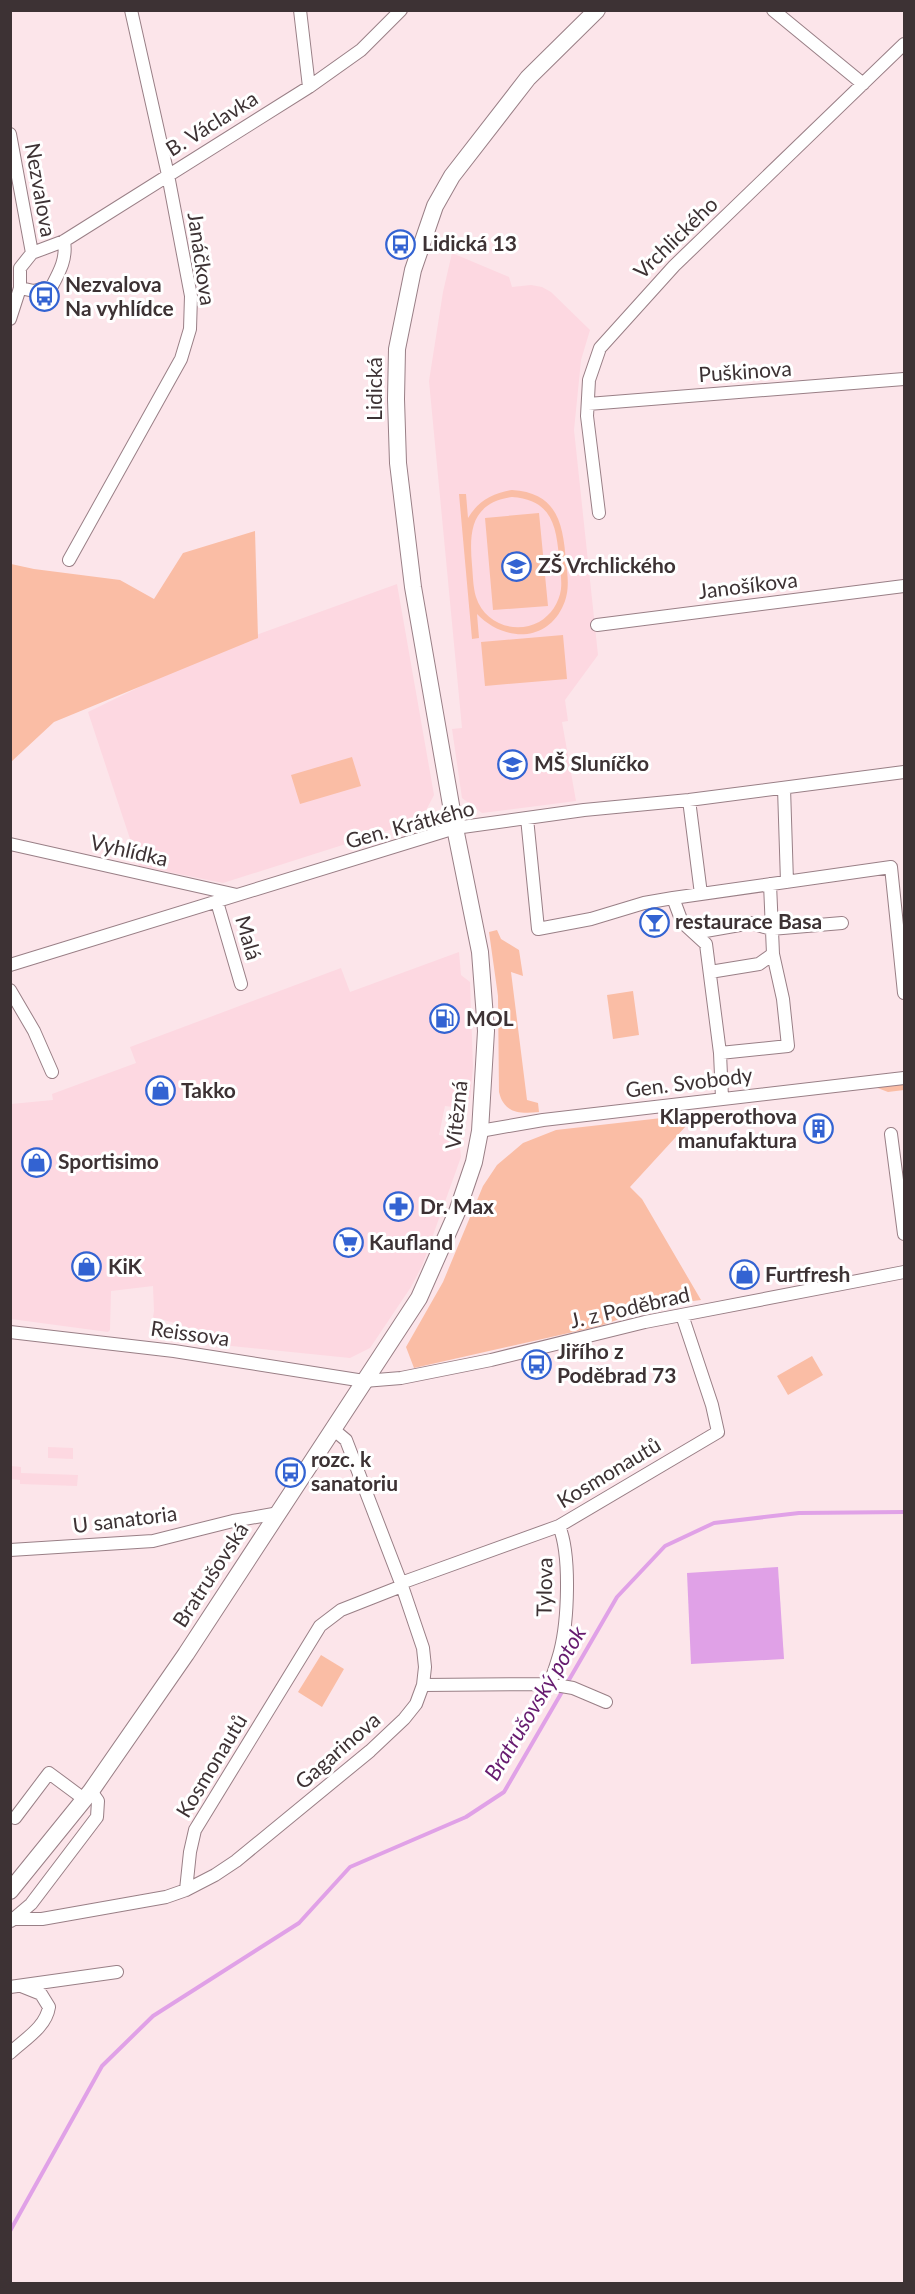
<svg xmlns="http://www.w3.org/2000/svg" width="915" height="2294" viewBox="0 0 915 2294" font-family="Lato,sans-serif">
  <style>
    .built { fill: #fdd8e1 }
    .green { fill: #fabda5; fill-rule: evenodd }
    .water { fill: #e0a1e7 }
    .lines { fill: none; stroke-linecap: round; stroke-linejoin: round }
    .stream { stroke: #e0a1e7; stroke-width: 4 }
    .street-casing { stroke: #997f86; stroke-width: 14 }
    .secondary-casing { stroke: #997f86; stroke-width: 18 }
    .street { stroke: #fff; stroke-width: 12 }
    .secondary { stroke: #fff; stroke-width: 16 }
    .labels { text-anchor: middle; stroke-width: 6; stroke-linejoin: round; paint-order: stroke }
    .street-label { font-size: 21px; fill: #3d3234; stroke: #fff }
    .poi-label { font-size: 21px; font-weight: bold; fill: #3d3234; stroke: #fff; text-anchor: start }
    .water-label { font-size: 22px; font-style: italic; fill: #661b6f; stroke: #fff }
  </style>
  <rect width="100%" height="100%" fill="#fce5ea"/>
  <path class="built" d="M452,253L509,277L512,287L531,285L542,287L551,292L590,330L581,360L574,430L598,655L565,700L568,721L562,722L576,801L482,813L462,798L452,729L462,728L429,381L443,292Z
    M397,584L434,795L421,820L223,883L139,866L88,712L220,648Z
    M459,952L461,975L470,982L473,1067L470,1099L461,1108L445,1106L439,1135L453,1137L460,1147L461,1157L422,1266L411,1287L370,1348L350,1358L192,1342L185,1335L182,1325L164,1320V1327L150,1337L154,1311L153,1286L111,1291L110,1330L108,1332L11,1319V1104L53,1100L52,1094L136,1063L130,1047L341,968L350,992Z
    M48,1447L73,1448V1459L48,1458Z
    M11,1466L21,1467V1473L78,1475L77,1486L20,1484V1480L11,1479Z"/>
  <path class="green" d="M512,490C558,493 563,524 566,562C568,577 570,593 562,608C544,644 502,640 477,614L479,638L472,639L459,494H466L468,518C478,501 493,493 512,490ZM512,497C551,500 556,524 559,557C560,568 562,579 561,589C559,603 551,615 539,622C515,635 484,623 476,597C473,587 473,576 472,565C469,531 471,503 512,497Z
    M539,513L548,606L493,610L485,518Z
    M255,531L258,638L54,722L11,762V564L34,569L120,580L154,599L183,553Z
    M563,635L567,679L485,686L481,642Z
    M352,757L361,786L300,804L291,775Z
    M497,930L501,939L519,950L523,976L511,972L527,1100L538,1103L539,1112C519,1114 504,1113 499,1092L498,996L489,932Z
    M633,991L639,1035L613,1039L607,995Z
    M904,1084V1090L888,1092L875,1087Z
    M697,1114L630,1187L642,1199L701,1300L637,1308L636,1313L600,1326L414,1368L406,1347L443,1282L483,1186L497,1165L523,1143L556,1130Z
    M812,1356L823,1375L788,1395L777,1376Z
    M321,1655L344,1669L322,1707L298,1692Z"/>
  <path class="water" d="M778,1567L784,1659L691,1664L687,1573Z"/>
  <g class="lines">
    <path class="stream" d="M10,2231L102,2066L153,2016L299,1923L350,1867L466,1817L504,1792L617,1597L665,1546L714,1523L799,1513L904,1512"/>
    <defs>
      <path id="street" d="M300,10L309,87
        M773,10L863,84
        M10,134L32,253L20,268V288L10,319
        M32,253L64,241L309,87L361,50L401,10
        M20,288L34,291L52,286C60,271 67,258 64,241
        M588,404L904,379
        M599,513L587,416L589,380L600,348L674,266L904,44
        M69,560L181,359L190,329L191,296L168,175L131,10
        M597,625L904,586
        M784,788L787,882
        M689,800L701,894
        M527,818L538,929L591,919L644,903L673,898L682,922L706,944L720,1053L722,1098
        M10,844L237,895
        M673,898L891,867L904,993
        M217,902L241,984
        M694,933L751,923L771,929L842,923
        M10,965L455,828L584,810L689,800L904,772
        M710,972L759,964L773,954L770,884
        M10,990L34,1031L52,1072
        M720,1053L788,1046L783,999L773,954
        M480,1131L543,1120L904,1078
        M891,1134L904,1234
        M10,1332L174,1351L364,1381L401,1378L491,1360L645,1322L904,1272
        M10,1550L153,1541L233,1521L279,1513
        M401,1583L559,1526L718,1432L712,1405L682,1315
        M550,1684L573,1688L606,1702
        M423,1685L550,1684C553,1674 557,1663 560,1652C568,1622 571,1555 559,1526
        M15,1818L49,1773L84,1799
        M186,1890L190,1852L195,1830L320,1626L341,1610L402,1586
        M10,1919H42L166,1897L186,1890L215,1875L236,1861L370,1751L404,1719L416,1704L423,1685L425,1667L423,1648L401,1583L346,1440L334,1430
        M11,1921L31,1904L97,1817L98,1801L91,1791
        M10,1987L117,1972
        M10,2053C25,2039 46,2027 49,2007L41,1994L21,1986"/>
      <path id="secondary" d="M10,1891L91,1791L186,1654L419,1298L457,1212L474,1162L480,1131L486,1031L480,952L455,828L413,587L398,463L396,399L397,349L413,270L435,206L452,176L528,78L597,10"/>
    </defs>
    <use href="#street" class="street-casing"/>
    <use href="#secondary" class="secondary-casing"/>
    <use href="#street" class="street"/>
    <use href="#secondary" class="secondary"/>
  </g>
  <defs>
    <symbol id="bus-ring" viewBox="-11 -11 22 22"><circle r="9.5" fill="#fff" stroke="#3363d2" stroke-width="1.5"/><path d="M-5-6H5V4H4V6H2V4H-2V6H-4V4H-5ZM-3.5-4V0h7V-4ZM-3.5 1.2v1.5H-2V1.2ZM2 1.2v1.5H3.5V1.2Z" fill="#3363d2"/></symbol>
    <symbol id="school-ring" viewBox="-11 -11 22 22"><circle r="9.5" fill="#fff" stroke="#3363d2" stroke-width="1.5"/><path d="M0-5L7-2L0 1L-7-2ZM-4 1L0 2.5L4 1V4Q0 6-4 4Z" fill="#3363d2"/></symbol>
    <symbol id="bar-ring" viewBox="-11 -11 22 22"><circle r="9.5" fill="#fff" stroke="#3363d2" stroke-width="1.5"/><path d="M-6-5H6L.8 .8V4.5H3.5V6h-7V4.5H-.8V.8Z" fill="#3363d2"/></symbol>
    <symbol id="fuel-ring" viewBox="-11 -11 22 22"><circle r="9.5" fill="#fff" stroke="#3363d2" stroke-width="1.5"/><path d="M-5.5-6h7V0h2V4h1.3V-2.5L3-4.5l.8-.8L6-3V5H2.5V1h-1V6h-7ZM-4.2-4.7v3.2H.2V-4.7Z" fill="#3363d2"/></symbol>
    <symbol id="shop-ring" viewBox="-11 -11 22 22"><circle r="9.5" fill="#fff" stroke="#3363d2" stroke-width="1.5"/><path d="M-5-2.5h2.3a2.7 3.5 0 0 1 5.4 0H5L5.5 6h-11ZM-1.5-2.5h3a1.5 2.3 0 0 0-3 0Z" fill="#3363d2"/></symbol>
    <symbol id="building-ring" viewBox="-11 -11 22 22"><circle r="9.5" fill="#fff" stroke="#3363d2" stroke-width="1.5"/><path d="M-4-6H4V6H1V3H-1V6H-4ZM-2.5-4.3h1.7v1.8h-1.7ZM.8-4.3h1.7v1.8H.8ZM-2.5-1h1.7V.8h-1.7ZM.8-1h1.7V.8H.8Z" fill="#3363d2"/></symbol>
    <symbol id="pharmacy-ring" viewBox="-11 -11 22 22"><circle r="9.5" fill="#fff" stroke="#3363d2" stroke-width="1.5"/><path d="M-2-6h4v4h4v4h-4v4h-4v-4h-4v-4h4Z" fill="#3363d2"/></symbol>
    <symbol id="supermarket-ring" viewBox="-11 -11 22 22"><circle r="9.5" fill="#fff" stroke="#3363d2" stroke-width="1.5"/><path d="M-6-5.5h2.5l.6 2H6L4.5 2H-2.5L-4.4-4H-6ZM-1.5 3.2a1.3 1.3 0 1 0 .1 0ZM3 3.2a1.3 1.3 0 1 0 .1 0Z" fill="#3363d2"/></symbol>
  </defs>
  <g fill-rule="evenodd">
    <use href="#bus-ring" x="384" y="228" width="33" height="33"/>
    <use href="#bus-ring" x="28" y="280" width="33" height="33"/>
    <use href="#school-ring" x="500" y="550" width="33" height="33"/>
    <use href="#school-ring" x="496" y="748" width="33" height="33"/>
    <use href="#bar-ring" x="638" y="906" width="33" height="33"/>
    <use href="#fuel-ring" x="428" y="1002" width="33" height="33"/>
    <use href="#shop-ring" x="144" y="1074" width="33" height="33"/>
    <use href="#building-ring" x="802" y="1112" width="33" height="33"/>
    <use href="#shop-ring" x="20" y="1146" width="33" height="33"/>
    <use href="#pharmacy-ring" x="382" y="1190" width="33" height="33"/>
    <use href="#supermarket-ring" x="332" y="1226" width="33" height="33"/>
    <use href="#shop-ring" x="70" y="1250" width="33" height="33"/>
    <use href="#shop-ring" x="728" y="1258" width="33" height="33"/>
    <use href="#bus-ring" x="520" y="1348" width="33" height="33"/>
    <use href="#bus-ring" x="274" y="1456" width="33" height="33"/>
  </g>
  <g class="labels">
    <g class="street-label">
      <text transform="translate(212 124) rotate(-32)" y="7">B. Václavka</text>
      <text transform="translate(40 190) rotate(80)" y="7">Nezvalova</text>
      <text transform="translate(676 238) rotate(-44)" y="7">Vrchlického</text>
      <text transform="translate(201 259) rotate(82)" y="7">Janáčkova</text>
      <text transform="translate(745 372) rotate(-4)" y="7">Puškinova</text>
      <text transform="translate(375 389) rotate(-90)" y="7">Lidická</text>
      <text transform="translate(748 586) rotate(-7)" y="7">Janošíkova</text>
      <text transform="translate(410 825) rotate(-15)" y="7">Gen. Krátkého</text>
      <text transform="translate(129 851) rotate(13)" y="7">Vyhlídka</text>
      <text transform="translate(248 938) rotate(74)" y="7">Malá</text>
      <text transform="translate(689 1083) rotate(-7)" y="7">Gen. Svobody</text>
      <text transform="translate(457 1115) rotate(-84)" y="7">Vítězná</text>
      <text transform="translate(630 1308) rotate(-13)" y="7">J. z Poděbrad</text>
      <text transform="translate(190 1334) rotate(8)" y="7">Reissova</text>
      <text transform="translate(609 1473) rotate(-31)" y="7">Kosmonautů</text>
      <text transform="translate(125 1520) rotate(-7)" y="7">U sanatoria</text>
      <text transform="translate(211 1575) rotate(-57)" y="7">Bratrušovská</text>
      <text transform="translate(545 1587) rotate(-89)" y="7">Tylova</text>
      <text transform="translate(338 1751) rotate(-41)" y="7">Gagarinova</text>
      <text transform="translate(212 1766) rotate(-59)" y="7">Kosmonautů</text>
    </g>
    <g class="poi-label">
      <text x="422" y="251">Lidická 13</text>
      <text x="65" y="292">Nezvalova<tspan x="65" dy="24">Na vyhlídce</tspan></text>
      <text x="538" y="573">ZŠ Vrchlického</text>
      <text x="534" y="771">MŠ Sluníčko</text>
      <text x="675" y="929">restaurace Basa</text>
      <text x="466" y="1026">MOL</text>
      <text x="181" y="1098">Takko</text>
      <text x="797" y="1124" text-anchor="end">Klapperothova<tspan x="797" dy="24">manufaktura</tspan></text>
      <text x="58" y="1169">Sportisimo</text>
      <text x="420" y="1214">Dr. Max</text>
      <text x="369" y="1250">Kaufland</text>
      <text x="108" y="1274">KiK</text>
      <text x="765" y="1282">Furtfresh</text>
      <text x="557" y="1359">Jiřího z<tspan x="557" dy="24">Poděbrad 73</tspan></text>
      <text x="311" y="1467">rozc. k<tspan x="311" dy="24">sanatoriu</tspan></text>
    </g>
    <g class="water-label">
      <text transform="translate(535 1703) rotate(-59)" y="8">Bratrušovský potok</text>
    </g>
  </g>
  <rect width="915" height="2294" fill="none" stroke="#3d3234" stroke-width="24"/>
</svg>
